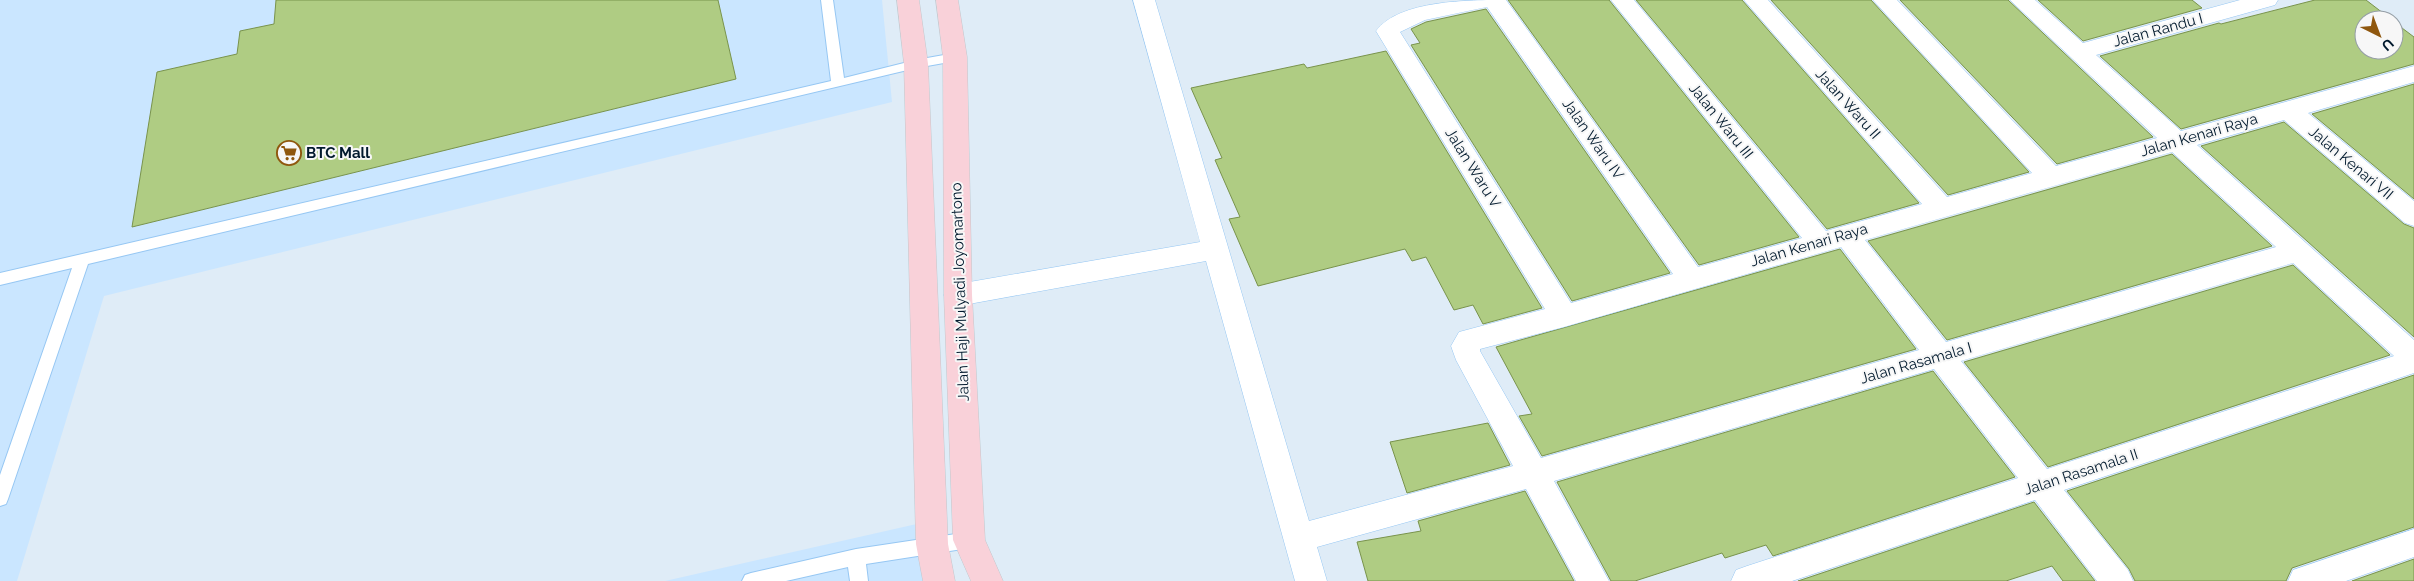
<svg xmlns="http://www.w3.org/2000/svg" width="2414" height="581" viewBox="0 0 2414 581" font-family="Raleway,sans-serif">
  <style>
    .built { fill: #cae6ff }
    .building { fill: #afcc83; stroke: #79934c }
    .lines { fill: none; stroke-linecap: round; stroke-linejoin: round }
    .lane-casing { stroke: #96c7f3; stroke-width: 2 }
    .street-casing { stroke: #96c7f3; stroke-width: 1 }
    .primary-casing { stroke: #c2c8cd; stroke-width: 1 }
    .lane { fill: #fff; fill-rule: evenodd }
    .street { fill: #fff; fill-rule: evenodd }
    .primary { fill: #f9d1d9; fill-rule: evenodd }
    .labels { text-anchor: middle; stroke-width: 4; stroke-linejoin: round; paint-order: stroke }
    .street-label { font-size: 15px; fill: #01192d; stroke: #f7f7f7 }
    .poi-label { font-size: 15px; font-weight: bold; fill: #01192d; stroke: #f7f7f7; text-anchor: start }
  </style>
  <rect width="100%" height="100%" fill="#dfecf7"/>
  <path class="built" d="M0,0H882L892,102L104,296L17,581H0Z
    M921,523L928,581H665Z"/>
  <path class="building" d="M276,0H718L736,79L132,227L157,72L237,54L240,31L274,24Z
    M1508,0H1609L1799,237L1699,265Z
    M1636,0H1742L1919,203L1827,229Z
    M1771,0H1871L2029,172L1948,195Z
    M1900,0H2008L2153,137L2057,164Z
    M2038,0H2192L2202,8L2083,41Z
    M2315,0H2366L2392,20H2364V50H2394V22L2414,37V64L2181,129L2100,56L2219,23L2221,24Z
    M1486,9L1670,273L1572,301L1411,45L1420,43L1411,29L1426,22Z
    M1386,51L1542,308L1483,324L1473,305L1454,310L1426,257L1412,261L1405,249L1258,286L1229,219L1240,217L1215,160L1222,158L1191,88L1304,64L1307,68Z
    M2414,84V199L2312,114Z
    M2284,122L2404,224L2414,228V337L2201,146Z
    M2172,154L2272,246L1947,340L1868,241Z
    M1840,249L1916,349L1542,456L1519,416L1532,414L1496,347Z
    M2293,265L2390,355L2048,467L1964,362Z
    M1933,371L2015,477L1773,556L1766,545L1725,558L1722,553L1635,581H1611L1557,482Z
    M2414,375V527L2292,568L2286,581H2135L2129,569L2067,491Z
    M1488,423L1510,465L1407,493L1390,442Z
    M1525,491L1574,581H1368L1357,542L1421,531L1418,521Z
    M2034,502L2095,581H2063L2052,566L2006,581H1798Z
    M2414,559V581H2352Z"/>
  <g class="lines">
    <defs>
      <path id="lane" d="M821,0H833L844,78L916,60L955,53L961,57L955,61L916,68L88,264L8,499L6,504L0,506V475L72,268L0,285V273L831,81Z
        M969,532L975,534L978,540L975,546L969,548L866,564L868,581H850L848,567L786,581H742L745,575L751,573L856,549Z"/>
      <path id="street" d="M1133,0H1155L1309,521L1513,466L1456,360L1451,346L1459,332L1545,309L1376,31C1399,0 1469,0 1506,0L1698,267L1802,238L1611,0H1634L1826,231L1922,204L1744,0H1768L1947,197L2032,173L1873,0H1897L2056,166L2157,138L2010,0H2035L2083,43L2240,0H2278L2275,5L2096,55L2181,131L2414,66V82L2308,113L2414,201V226L2405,223L2284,120L2197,145L2414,340V373L2064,490L2128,570L2133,581H2097L2035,500L1792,581H1731L1736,570L1747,566L2018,478L1934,369L1554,481L1609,581H1576L1526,489L1317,547L1327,581H1295L1206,261L958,306L948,303L944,295L948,287L958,284L1200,242ZM1487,7L1673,274L1571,303L1400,32L1425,20ZM2172,152L2276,247L1946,342L1865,240ZM1841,247L1919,350L1541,458L1480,351V349L1564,327ZM2293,263L2394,356L2047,469L1961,361Z
        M2414,529V557L2346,581H2288L2293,570Z"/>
      <path id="primary" d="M897,0H919L928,64L948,544L955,581H923L916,544L904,64Z
        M936,0H958L967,57L972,295L985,540L1003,581H971L953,540L944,295L943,57Z"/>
    </defs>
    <use href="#lane" class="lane-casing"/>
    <use href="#street" class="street-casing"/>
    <use href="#primary" class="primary-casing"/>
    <use href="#lane" class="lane"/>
    <use href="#street" class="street"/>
    <use href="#primary" class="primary"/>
  </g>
  <defs>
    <symbol id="supermarket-ring" viewBox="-11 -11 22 22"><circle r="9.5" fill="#f7f7f7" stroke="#8f570e" stroke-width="1.5"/><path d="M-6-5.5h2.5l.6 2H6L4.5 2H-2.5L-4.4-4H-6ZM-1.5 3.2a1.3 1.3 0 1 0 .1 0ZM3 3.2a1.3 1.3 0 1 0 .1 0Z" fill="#8f570e"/></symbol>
  </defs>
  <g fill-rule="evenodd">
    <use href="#supermarket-ring" x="275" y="139" width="28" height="28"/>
  </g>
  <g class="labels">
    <g class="street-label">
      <text transform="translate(2158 30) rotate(-15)" y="5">Jalan Randu I</text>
      <text transform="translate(1848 104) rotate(48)" y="5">Jalan Waru II</text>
      <text transform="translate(1721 121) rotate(51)" y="5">Jalan Waru III</text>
      <text transform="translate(2199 135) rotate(-16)" y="5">Jalan Kenari Raya</text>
      <text transform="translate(1593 139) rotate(55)" y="5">Jalan Waru IV</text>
      <text transform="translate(2351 163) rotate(40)" y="5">Jalan Kenari VII</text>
      <text transform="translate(1473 168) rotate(58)" y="5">Jalan Waru V</text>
      <text transform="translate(1809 245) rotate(-16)" y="5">Jalan Kenari Raya</text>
      <text transform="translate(960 292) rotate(-92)" y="5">Jalan Haji Mulyadi Joyomartono</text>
      <text transform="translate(1916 363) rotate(-16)" y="5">Jalan Rasamala I</text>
      <text transform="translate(2081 472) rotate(-18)" y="5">Jalan Rasamala II</text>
    </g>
    <g class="poi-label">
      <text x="306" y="158">BTC Mall</text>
    </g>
  </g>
  <g transform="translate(2379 35) rotate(138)"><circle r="24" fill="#f7f7f7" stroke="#959ea6"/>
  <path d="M0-4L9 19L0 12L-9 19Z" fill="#8f570e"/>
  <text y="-8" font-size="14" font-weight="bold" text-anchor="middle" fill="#01192d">U</text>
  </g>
</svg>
